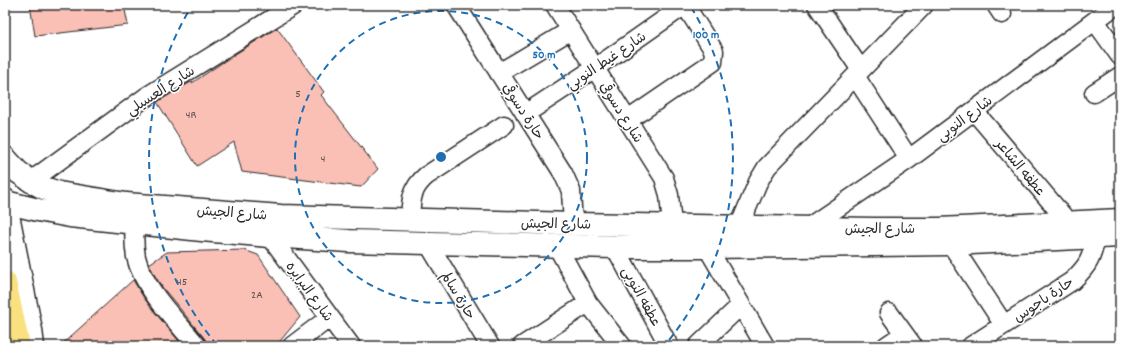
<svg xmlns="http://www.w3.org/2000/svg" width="1125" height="351" viewBox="0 0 1125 351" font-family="Dekko,'Playpen Sans Arabic',sans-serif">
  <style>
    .building { fill: #fabfb5; stroke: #2b2b2b }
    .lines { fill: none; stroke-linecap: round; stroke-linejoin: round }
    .primary-tunnel { stroke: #d5d5d5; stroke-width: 22; stroke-dasharray: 22 11; stroke-linecap: butt }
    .minor-casing { stroke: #2b2b2b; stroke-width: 21 }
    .secondary-casing { stroke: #2b2b2b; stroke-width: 25 }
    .primary-casing { stroke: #2b2b2b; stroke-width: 25 }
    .minor { stroke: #fff; stroke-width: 18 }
    .secondary { stroke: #fff; stroke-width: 22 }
    .primary { stroke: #fae180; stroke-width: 22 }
    .ring { fill: none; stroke: #1f6fb2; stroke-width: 2; stroke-dasharray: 7 5 }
    .labels { text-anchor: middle; stroke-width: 3; stroke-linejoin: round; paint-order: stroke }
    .number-label { font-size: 12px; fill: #5f504e }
    .street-label { font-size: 14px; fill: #2b2b2b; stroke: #fff }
    .centre { fill: #1f6fb2; stroke: #fff; stroke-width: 2 }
    .ring-label { font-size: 12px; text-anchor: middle; font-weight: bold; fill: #1f6fb2; stroke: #fff; stroke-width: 3; stroke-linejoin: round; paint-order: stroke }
  </style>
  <rect width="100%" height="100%" fill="#fff"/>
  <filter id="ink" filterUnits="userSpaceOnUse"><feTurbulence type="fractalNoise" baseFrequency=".025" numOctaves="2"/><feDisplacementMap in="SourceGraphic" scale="8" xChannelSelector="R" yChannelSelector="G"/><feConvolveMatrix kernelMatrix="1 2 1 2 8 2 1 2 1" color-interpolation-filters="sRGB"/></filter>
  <g filter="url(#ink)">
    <path class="building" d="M30,5H124L128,25L35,36Z
      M277,28L324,92L321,95L378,169L361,187L242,172L234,142L197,166L157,102L191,82L192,83L232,56Z
      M244,250L258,255L300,317L276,346H207L205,339L162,287L155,276L149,264L167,252Z
      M133,280L144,298L153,310L183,346H60Z"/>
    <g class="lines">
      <path class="primary-tunnel" d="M5,332L7,346"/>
      <defs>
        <path id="minor" d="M456,5L563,173L571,191L573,224
          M555,5L664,178L669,195L672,225
          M817,5L861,70
          M996,5L1002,14
          M1095,21L1120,56
          M499,73L571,30
          M855,76L909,159
          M1094,93L1120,76
          M974,111L1068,222
          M525,114L595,68L685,5
          M628,120L713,62L714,51L685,5
          M31,181L146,97L294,5
          M410,219C411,200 411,189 426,176L504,125
          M135,223C134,234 134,246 136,257C144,290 176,320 197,346
          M739,227L758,182L767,167L924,5
          M809,227L909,159L1116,5
          M270,236L351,346
          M428,243L490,346
          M951,244L1004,325
          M557,246L588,303L622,346
          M615,247L669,346
          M707,247L765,346
          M889,313L913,346
          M292,346L329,318
          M522,346L588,303
          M698,346L741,305
          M886,346L904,334
          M971,346L1072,281C1089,265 1091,259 1096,238"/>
        <path id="secondary" d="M5,158L18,172L31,181L44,188L59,193L126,204L281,216L573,224L874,229H939L1004,226L1120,220
          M5,200L31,330L33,346
          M5,202L38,210L70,216L202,230L270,236L349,241L428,243L615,247H707L951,244L1120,236"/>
        <path id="primary" d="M5,282L19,346"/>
      </defs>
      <use href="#minor" class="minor-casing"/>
      <use href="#secondary" class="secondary-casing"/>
      <use href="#primary" class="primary-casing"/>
      <use href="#minor" class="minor"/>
      <use href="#secondary" class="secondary"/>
      <use href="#primary" class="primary"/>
    </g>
  </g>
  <g class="ring">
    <circle cx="441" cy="157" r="146"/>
    <path d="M217 345A292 292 0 0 1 191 7M691 7A292 292 0 0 1 665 345"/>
  </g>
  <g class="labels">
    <g class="number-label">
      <text x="298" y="97">5</text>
      <text x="191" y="118">4R</text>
      <text x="323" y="162">4</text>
      <text x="182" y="285">45</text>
      <text x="257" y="298">2A</text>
    </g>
    <g class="street-label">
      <text transform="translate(606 60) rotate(-34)" y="5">شارع غيط النوبي</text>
      <text transform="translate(160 90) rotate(-33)" y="5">شارع العسيلي</text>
      <text transform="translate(524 111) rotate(57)" y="5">حارة دسوقي</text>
      <text transform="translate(622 112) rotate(58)" y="5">شارع دسوقي</text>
      <text transform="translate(964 118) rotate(-37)" y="5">شارع النوبى</text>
      <text transform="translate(1021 167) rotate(50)" y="5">عطفه الشاعر</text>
      <text transform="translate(232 212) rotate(4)" y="5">شارع الجيش</text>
      <text transform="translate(556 223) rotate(1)" y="5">شارع الجيش</text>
      <text x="880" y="233">شارع الجيش</text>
      <text transform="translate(310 291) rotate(54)" y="5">شارع البرابره</text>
      <text transform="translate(459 295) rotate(59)" y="5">حارة سالم</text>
      <text transform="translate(642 296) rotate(61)" y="5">عطفه النوبى</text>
      <text transform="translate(1043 299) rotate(-34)" y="5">حارة باجوس</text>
    </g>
  </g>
  <circle cx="441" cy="157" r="6" class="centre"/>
  <g class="ring-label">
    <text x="706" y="38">100 m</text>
    <text x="544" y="58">50 m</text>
  </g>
  <rect width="1125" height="351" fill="none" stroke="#fff" stroke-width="20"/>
  <rect x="10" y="10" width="1105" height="331" fill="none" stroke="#2b2b2b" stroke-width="1.5" filter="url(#ink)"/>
</svg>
